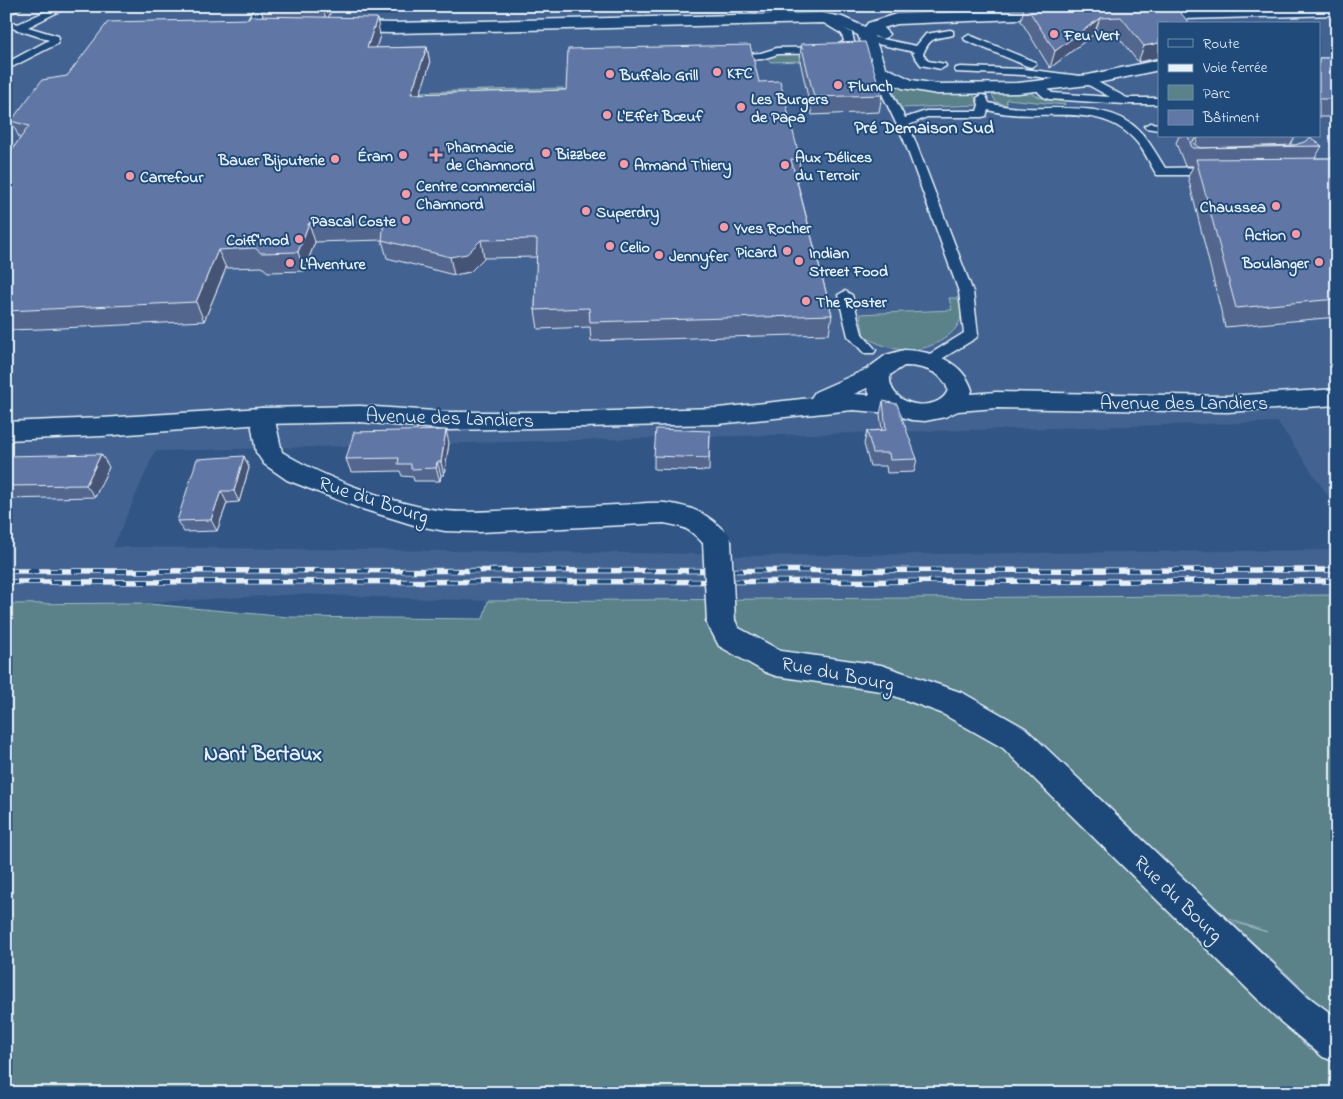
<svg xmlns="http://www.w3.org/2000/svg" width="1343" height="1099" viewBox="0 0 1343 1099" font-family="'Indie Flower',sans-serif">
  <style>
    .built { fill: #426391; fill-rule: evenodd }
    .green { fill: #5a8288; stroke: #a1bac0 }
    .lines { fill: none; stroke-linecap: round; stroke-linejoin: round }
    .service-casing { stroke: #e8f1f8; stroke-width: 3 }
    .minor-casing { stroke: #e8f1f8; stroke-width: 3 }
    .secondary-casing { stroke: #e8f1f8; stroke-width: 3 }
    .service { fill: #1f4a7a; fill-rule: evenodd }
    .minor { fill: #1f4a7a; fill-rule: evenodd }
    .secondary { fill: #1f4a7a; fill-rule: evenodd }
    .rail-casing { stroke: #e8f1f8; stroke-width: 5.5 }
    .rail { stroke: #1f4a7a; stroke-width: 4; stroke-dasharray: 11; stroke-linecap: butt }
    .minor-bridge-casing { stroke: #e8f1f8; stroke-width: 31; stroke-linecap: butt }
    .minor-bridge { stroke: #1f4a7a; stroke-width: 28 }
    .wall { fill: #53668e; stroke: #e8f1f8 }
    .shaded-wall { fill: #445374; stroke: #e8f1f8 }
    .building { fill: #6177a5; stroke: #e8f1f8 }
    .poi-dot { fill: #ff9aa2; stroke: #1f4a7a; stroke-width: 2 }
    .labels { text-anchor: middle; stroke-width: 4; stroke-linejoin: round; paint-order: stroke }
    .far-poi-label { font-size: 16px; font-weight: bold; fill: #e8f1f8; stroke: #1f4a7a; text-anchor: start }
    .far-neighbourhood-label { font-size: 18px; font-weight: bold; fill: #e8f1f8; stroke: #1f4a7a }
    .street-label { font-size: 20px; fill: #e8f1f8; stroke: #1f4a7a }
    .neighbourhood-label { font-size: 21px; font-weight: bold; fill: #e8f1f8; stroke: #1f4a7a }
  </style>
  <rect width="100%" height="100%" fill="#315686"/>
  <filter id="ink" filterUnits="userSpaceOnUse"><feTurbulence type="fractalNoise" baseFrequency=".02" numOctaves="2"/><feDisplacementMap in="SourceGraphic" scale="10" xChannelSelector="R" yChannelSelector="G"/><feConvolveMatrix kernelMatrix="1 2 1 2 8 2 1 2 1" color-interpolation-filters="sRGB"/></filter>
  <g filter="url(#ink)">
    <path class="built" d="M6,6H1337V509L1278,422L155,451L113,547L704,554L705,599L488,601L300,594L139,603L6,604ZM1159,24H1319V136H1159Z
      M1337,550V595L737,599L735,556Z"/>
    <path class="green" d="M779,54H839L863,59L771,62L765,58Z
      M890,82L972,92L979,105L900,108Z
      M563,88V96L467,93L417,94L418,92Z
      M990,91H1026L1044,99L1064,102L1065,105L1007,99L1006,105L996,102Z
      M949,298H958C960,304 962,310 961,317C957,337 926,351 908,350C893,350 877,344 864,336L860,314L952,310Z
      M1337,595V1017L1318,1003L1230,921L1267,932L1158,894L1209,948L1308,1048L1337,1066V1093H6V604L139,603L288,617L483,619L488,601Z"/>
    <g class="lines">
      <defs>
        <path id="service" d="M12,6H25L6,16V9Z
          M57,6H70L28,27L58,36L59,38L57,44L6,70V63L49,40L6,26V20L18,24Z
          M822,15L852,33L854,42L839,53L778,54L762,59L730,61L725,58L730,55L761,53L777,48L836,47L844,41L842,34L819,20L817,18Z
          M950,30L953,31V35C936,39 931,35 923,54L928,61L945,64L946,66L941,69L921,65L913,54L914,52L864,41L863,39L868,36L916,46L926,34Z
          M969,35L1035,62L1036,64L1031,67L1027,66L965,40L964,38Z
          M878,67L883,70L889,88L905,118L926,111H977L979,105L977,98L982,95L986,96L989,103C1033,116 1091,97 1130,123C1146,134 1155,152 1165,168L1214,167L1220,171L1214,175H1157C1149,163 1144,149 1134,139C1097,99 1036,124 988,110L986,116L982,117H927L909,125L973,292L978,335L976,338L935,363H925L923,360L925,357L964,333L959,292L904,140L875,79L873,70Z
          M960,67L1024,69L1088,77L1127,98H1159V104H1125L1049,99C1043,98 1037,91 1034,86L1035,84H1043L1052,93L1110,97L1085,83L1024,75L956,72L955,70L956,68Z
          M1150,123L1159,124V130L1146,128L1144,126Z
          M845,291L852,295L862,334L876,350L874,353H864L848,336L838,295Z"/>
        <path id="minor" d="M256,6H271L261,23L279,25L282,28L279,31H246L243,28Z
          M1278,6H1337V15L1146,20L1141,18L1138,15L1141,12L1146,10Z
          M1061,9L1066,11L1069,14L1066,17L897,24L883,28L889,34L887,37L881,39L874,36L885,67L912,80L937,84L1018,83L1088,75L1159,60V70L1088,85L1018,93L937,94L902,88L872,73L858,35L834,24L822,23L394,33L342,32L337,30L334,27L337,24L342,22L394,23L822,13L842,17L865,27L868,23L896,14Z
          M262,408L271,410L274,416L282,452C322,477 397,506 445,511C469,513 493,511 517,510C550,508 583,507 616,505C632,505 649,502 665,503C693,506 717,517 731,542L727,549C705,556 706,542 691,532C683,526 674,525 664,523L480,532L445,531L414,525L359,508L287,480L264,464L256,452L250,416L253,410Z
          M721,609L731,613L739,628L781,651L881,665L963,693L1025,728L1306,995L1337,1018V1062L1323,1057L1280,1021L1003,748L941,713L881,691L776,676L765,672L719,646L706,621L711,613Z"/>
        <path id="secondary" d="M904,350C932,351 963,361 972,390L971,394L996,392L1227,396L1337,389V405L1227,412L996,408L958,411L945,417L925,421L912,420L889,413L853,410L718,424L449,430L360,422L262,424L102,436L6,440V422L102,418L262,408L360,406L449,412H580L718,408L811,398L815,392L867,369L886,355ZM904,366C921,366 943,371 948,390C939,414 887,408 890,375ZM867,388L870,395L854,394Z"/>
      </defs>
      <use href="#service" class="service-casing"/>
      <use href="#minor" class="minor-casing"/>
      <use href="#secondary" class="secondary-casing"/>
      <use href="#service" class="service"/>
      <use href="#minor" class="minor"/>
      <use href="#secondary" class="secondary"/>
      <defs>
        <path id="rail" d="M6,571L1337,570
          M6,582L1337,581"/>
      </defs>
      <use href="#rail" class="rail-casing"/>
      <use href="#rail" class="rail"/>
      <defs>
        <path id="minor-bridge" d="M717,542L721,621"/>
      </defs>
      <use href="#minor-bridge" class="minor-bridge-casing"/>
      <use href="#minor-bridge" class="minor-bridge"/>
    </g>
    <path class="wall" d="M328,6L330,14L328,17L380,35L376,48L427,47L430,64L420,94L566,90L759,82L800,159L798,177H796L832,315L829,334L591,341L590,327L538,329L535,310L537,257L484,258L470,272L454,275L387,258L382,240L315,242L304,271L268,272L262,267L226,268L204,321L41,329L6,330V158L20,139L11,121L67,76L249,19L263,16L261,10Z
      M1011,6H1122L1159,24V59L1138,62L1116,34H1094L1050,68L1021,21L1024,7H1012Z
      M801,44L882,95L879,112L812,115L800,61Z
      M1319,58H1337V117H1319Z
      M1179,136H1295L1290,145L1322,146L1315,158H1337V317L1225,327L1188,177L1193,166H1185L1176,143Z
      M883,401L917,459L914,472L887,473L886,466H870L864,444L867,431L882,430L880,414Z
      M710,431L709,471L654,469V456Z
      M449,443L444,475H441L440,481H414L413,477L402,476L400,471L351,472L346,459Z
      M6,456L109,467L95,497L6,499Z
      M244,456L249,468L239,502L227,503L217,531L184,532L177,521Z"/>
    <path class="shaded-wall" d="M325,6H328L330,14L326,21L324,10Z
      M377,18L380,35L371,65L367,48Z
      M1100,18L1094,34L1050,68L1055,51Z
      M1159,43V58L1138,62L1144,46Z
      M427,47L430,64L414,112L411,94Z
      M1199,136L1194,148L1192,142Z
      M309,223L315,242L304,271L298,252Z
      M481,240L484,258L470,272L454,275L450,257Z
      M218,250L226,268L204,321L196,302Z
      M446,430L449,443L444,475L441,462Z
      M101,454L109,467L95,497L86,485Z
      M244,456L249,468L239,502L234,491Z
      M437,462L441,475L440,481L436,468Z
      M221,491L227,503L217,531L211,520Z"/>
    <path class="building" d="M263,6H325L324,10H261Z
      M1026,6H1175L1190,24H1159V43L1144,46L1121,17L1100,18L1055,51Z
      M250,16L377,18L367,48L427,47L411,94L566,90L568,49L750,45L759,82L780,81L800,159H791L832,315L590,322L589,308L535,310L537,239L481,240L467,254L450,257L382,240L384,221L309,223L298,252L261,253L255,248L218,250L196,302L29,310L6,311V158L29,126L11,121L42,80L67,76L108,22L249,19Z
      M865,42L882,95L814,97L801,44Z
      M1319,58H1337V99H1319Z
      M1188,136H1199L1192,142L1200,148L1295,145L1307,141L1310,137L1322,146L1192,148Z
      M1337,158V299L1236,308L1196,159Z
      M883,401L897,404L917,459L890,460L889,453H873L867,431L886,430Z
      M656,429L710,431L709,458L654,456Z
      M446,430L441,462H437L436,468L411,469V464H398L399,458L346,459L354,432Z
      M101,454L86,485L6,486V456Z
      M244,456L234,491H221L211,520L177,521L197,459Z"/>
  </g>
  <g class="poi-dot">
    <circle cx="1054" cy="34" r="5"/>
    <circle cx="717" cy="72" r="5"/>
    <circle cx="610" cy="74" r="5"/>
    <circle cx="838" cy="85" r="5"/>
    <circle cx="741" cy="107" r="5"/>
    <circle cx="607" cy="115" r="5"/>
    <circle cx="546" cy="153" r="5"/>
    <circle cx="403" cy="155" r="5"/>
    <path d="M433.5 147.5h5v5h5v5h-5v5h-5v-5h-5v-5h5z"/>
    <circle cx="335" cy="159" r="5"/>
    <circle cx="624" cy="164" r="5"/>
    <circle cx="785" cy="165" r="5"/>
    <circle cx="130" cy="176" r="5"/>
    <circle cx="406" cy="194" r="5"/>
    <circle cx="1276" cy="206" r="5"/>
    <circle cx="586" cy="211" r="5"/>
    <circle cx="406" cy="220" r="5"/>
    <circle cx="724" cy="227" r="5"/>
    <circle cx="1296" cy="234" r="5"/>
    <circle cx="299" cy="239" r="5"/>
    <circle cx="610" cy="246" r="5"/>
    <circle cx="787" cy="251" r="5"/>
    <circle cx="659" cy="255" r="5"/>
    <circle cx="799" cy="261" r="5"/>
    <circle cx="1319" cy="262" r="5"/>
    <circle cx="290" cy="263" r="5"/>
    <circle cx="806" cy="301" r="5"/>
  </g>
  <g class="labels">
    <g class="far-poi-label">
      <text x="1064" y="40">Feu Vert</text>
      <text x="727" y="78">KFC</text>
      <text x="620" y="80">Buffalo Grill</text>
      <text x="848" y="91">Flunch</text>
      <text x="751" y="104">Les Burgers<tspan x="751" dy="18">de Papa</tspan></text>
      <text x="617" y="121">L'Effet Bœuf</text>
      <text x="446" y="152">Pharmacie<tspan x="446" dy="18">de Chamnord</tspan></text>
      <text x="556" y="159">Bizzbee</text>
      <text x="393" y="161" text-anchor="end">Éram</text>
      <text x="795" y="162">Aux Délices<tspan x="795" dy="18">du Terroir</tspan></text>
      <text x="325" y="165" text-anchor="end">Bauer Bijouterie</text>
      <text x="634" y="170">Armand Thiery</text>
      <text x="140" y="182">Carrefour</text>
      <text x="416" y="191">Centre commercial<tspan x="416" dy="18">Chamnord</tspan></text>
      <text x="1266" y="212" text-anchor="end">Chaussea</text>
      <text x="596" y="217">Superdry</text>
      <text x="396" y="226" text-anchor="end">Pascal Coste</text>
      <text x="734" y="233">Yves Rocher</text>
      <text x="1286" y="240" text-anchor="end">Action</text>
      <text x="289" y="245" text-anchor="end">Coiff'mod</text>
      <text x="620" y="252">Celio</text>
      <text x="777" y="257" text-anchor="end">Picard</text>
      <text x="809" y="258">Indian<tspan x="809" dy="18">Street Food</tspan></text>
      <text x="669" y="261">Jennyfer</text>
      <text x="1309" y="268" text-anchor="end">Boulanger</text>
      <text x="300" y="269">L'Aventure</text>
      <text x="816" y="307">The Roster</text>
    </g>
    <g class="far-neighbourhood-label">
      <text x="924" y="133">Pré Demaison Sud</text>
    </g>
    <g class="street-label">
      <text x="1184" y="409">Avenue des Landiers</text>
      <text transform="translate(450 417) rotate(2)" y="7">Avenue des Landiers</text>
      <text transform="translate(374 499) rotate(18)" y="7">Rue du Bourg</text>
      <text transform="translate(838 673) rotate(11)" y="7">Rue du Bourg</text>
      <text transform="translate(1179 898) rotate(44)" y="7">Rue du Bourg</text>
    </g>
    <g class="neighbourhood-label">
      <text x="263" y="760">Nant Bertaux</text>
    </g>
  </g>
  <rect width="1343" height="1099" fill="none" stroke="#1f4a7a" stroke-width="25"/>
  <rect x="12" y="12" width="1318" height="1074" fill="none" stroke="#e8f1f8" stroke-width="2" filter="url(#ink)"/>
  <rect x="1158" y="22" width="162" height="115" fill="#1f4a7a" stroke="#6f8dac"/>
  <rect x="1168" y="39" width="25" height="8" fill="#1f4a7a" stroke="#6f8dac"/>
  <text x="1203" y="48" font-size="15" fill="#e8f1f8">Route</text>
  <rect x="1168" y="64" width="25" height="8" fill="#e8f1f8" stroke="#6f8dac"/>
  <text x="1203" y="72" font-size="15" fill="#e8f1f8">Voie ferrée</text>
  <rect x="1168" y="85" width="25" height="15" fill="#5a8288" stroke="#6f8dac"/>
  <text x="1203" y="98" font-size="15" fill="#e8f1f8">Parc</text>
  <rect x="1168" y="110" width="25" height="15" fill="#6177a5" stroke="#6f8dac"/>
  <text x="1203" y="122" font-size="15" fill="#e8f1f8">Bâtiment</text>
</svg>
